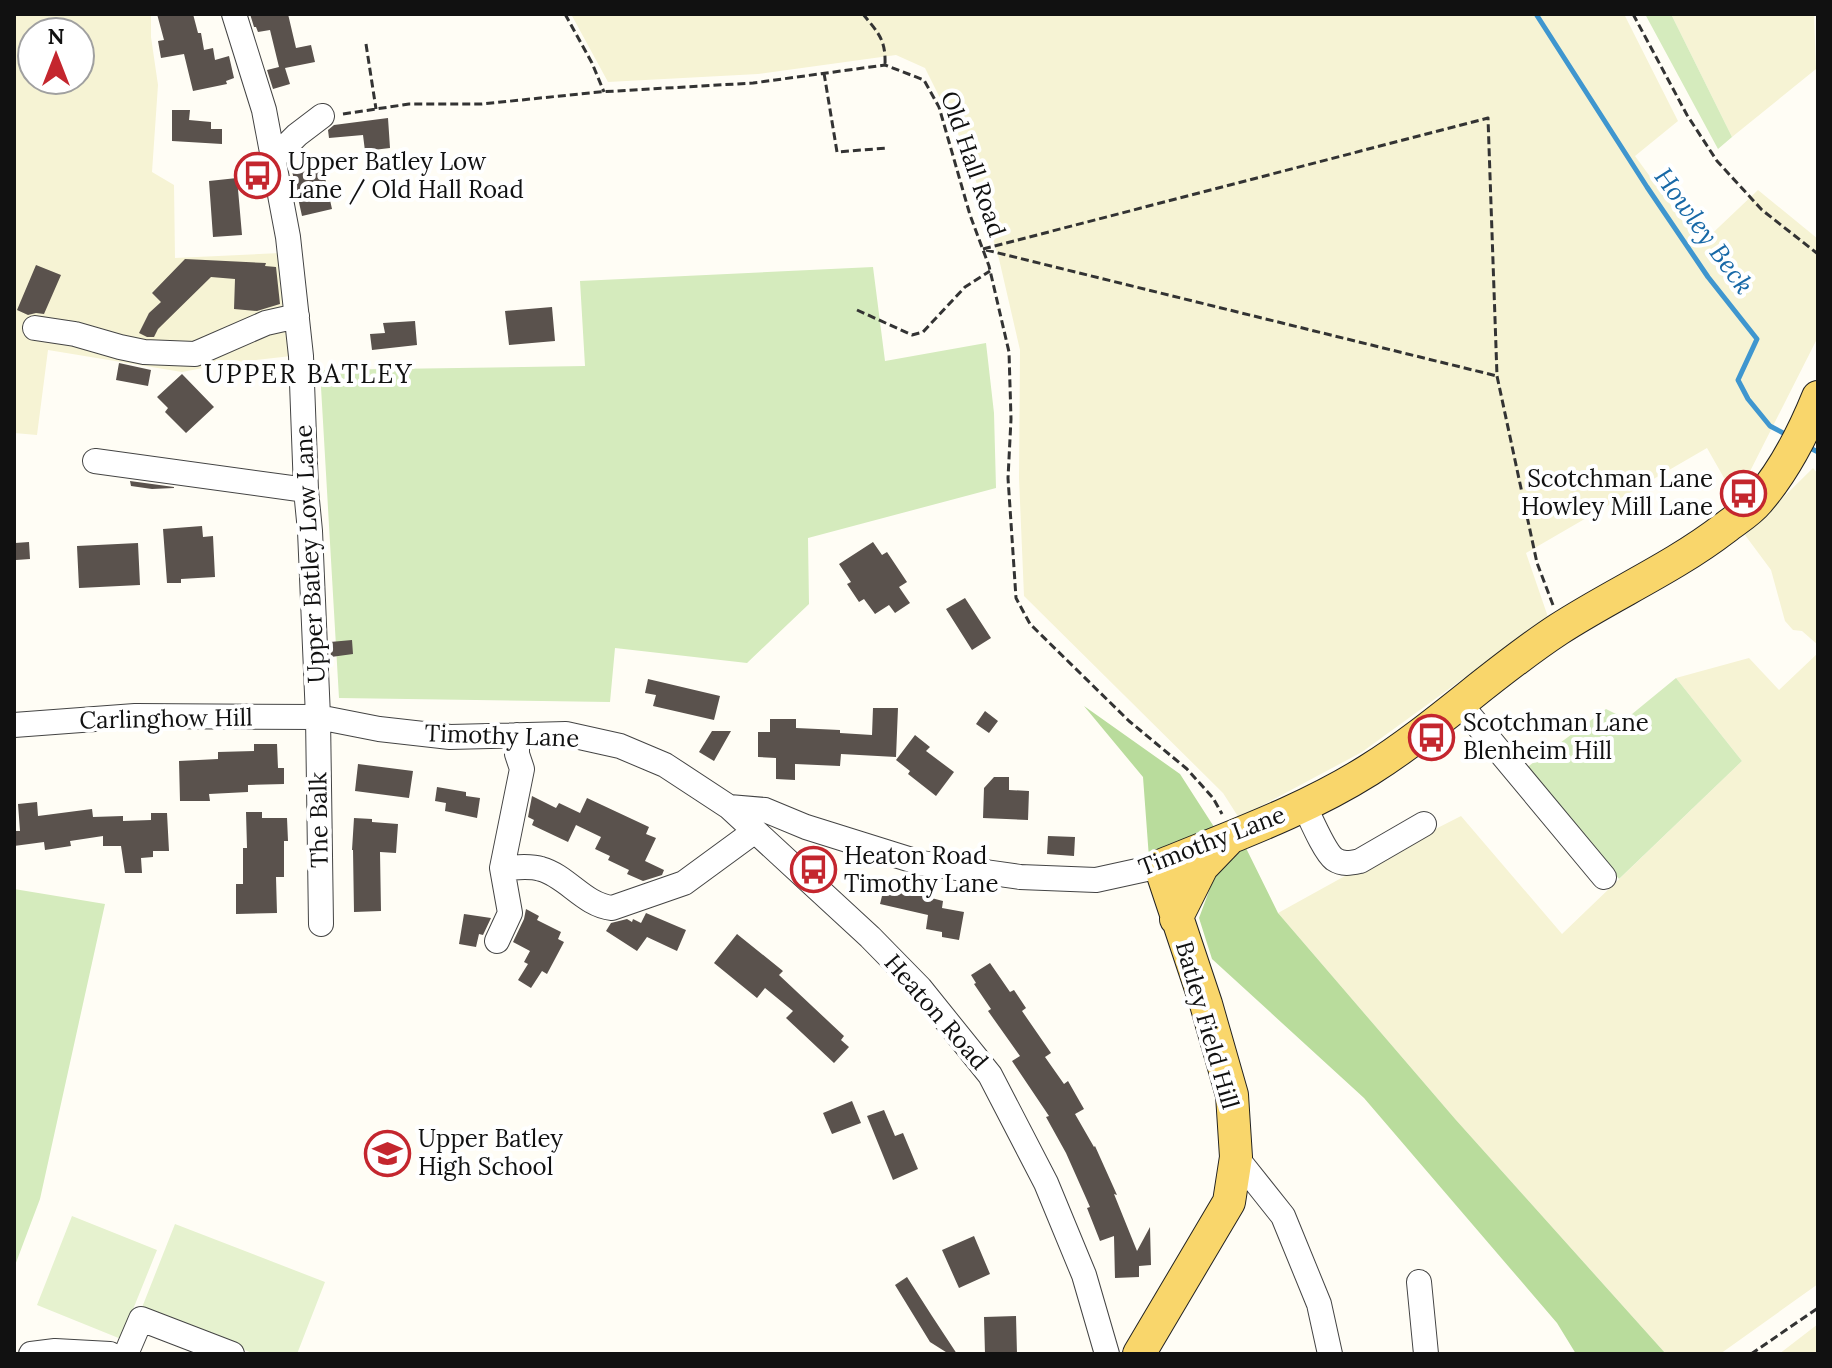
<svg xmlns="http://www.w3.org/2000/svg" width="1832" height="1368" viewBox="0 0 1832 1368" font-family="Lora,serif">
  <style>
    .farmland { fill: #f6f3d4; fill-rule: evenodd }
    .green { fill: #d5ebbd }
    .forest { fill: #b9dc9c }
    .pitch { fill: #e6f2cf }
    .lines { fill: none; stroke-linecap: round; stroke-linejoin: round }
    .stream { stroke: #3f96cf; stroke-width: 5 }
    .building { fill: #5a524d }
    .minor-casing { stroke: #444; stroke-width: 26 }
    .major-casing { stroke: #222; stroke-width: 34 }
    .path { stroke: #333; stroke-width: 3; stroke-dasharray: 8 4; stroke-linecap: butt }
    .minor { stroke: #fff; stroke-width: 24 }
    .major { stroke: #f9d66b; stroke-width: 32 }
    .labels { text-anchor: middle; stroke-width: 8; stroke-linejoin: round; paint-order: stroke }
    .poi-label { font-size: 24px; fill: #111; stroke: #fff; text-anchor: start }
    .street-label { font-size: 24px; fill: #111; stroke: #fff }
    .water-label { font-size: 26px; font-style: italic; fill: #1768a6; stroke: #fff }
    .neighbourhood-label { font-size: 26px; letter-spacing: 2px; fill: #111; stroke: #fff }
  </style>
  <rect width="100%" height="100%" fill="#fffdf5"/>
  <path class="farmland" d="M14,14H151V37L158,85L152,172L174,185L175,258L280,253L291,356L229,363L182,372L48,350L37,435L14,433ZM32,32H80V80H32Z
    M571,14H1624L1678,121L1635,156L1700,245L1758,190L1818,239V337L1736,499L1707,448L1526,553L1548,617L1362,752L1239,818L1223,793L1024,596L1019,478L1020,350L999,259L968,154L925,68L896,55L758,74L608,82Z
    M1671,14H1814L1816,69L1732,137Z
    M1813,468L1818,474V645L1802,631L1793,630L1785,621L1771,570L1745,535Z
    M1818,653V1284L1720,1354H1666L1456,1120L1278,913L1363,866L1461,816L1562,934L1742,761L1676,678L1749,658L1779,690Z
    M1818,1324V1354H1779Z"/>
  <path class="green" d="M1645,14H1671L1732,137L1718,149Z
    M873,267L885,361L986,343L994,413L996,488L808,538L809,604L747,663L615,648L610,702L339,698L320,370L585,366L580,281Z
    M1676,678L1742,761L1619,879L1526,768L1606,709L1626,719Z
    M14,889L105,904L40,1199L14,1268Z"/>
  <path class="forest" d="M1084,706L1180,774L1216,830L1149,858L1143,777Z
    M1243,842L1278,913L1456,1120L1666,1354H1576L1557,1323L1364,1098L1212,959L1199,918L1215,875Z"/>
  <path class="pitch" d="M72,1216L157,1250L121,1339L37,1305Z
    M175,1224L325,1282L297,1354H255L141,1310Z"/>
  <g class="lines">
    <path class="stream" d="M1536,14L1647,187L1708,277L1757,339L1738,380L1748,399L1770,426L1789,436
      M1808,447L1818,452"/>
  </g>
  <path class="building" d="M157,14H193L198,33H201L204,50L213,48L215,60L229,56L234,78L226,81L227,84L193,91L184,54L161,58L158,41L164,40Z
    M250,14H288L296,48L311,45L315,62L285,68L290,84L273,89L267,70L279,67L270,30L258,32L256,27H254Z
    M172,110H190L189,120L211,122V129H222V144L172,141Z
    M388,118L390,148L365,151L363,135L329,138L328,130L334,125Z
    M322,164L332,209L302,216L292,171Z
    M237,178L242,235L213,237L209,181Z
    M185,259L266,263L265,266L276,267L280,304L257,311L234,309L235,279L211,277L158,329L154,337H147L139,333L149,313L161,302L152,293Z
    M36,265L61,275L44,314L36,313L28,315L17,310Z
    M552,307L555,341L509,345L505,311Z
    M415,321L417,345L372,350L370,334L385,333L383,323Z
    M119,363L151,370L148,386L116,380Z
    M182,374L214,407L186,433L165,412L168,408L157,397Z
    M130,481L174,487V488L152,489L131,486Z
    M202,526L203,537L213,536L215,577L181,579V583H167L163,529Z
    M29,542L30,559L16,560L15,543Z
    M873,542L882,555L887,552L907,582L899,587L910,603L895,613L889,605L875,614L864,599L859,602L847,584L851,582L839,564Z
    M138,543L140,585L79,588L77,546Z
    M965,598L991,638L972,650L946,609Z
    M352,640L353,654L331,657L330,642Z
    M648,679L720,696L714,720L653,706L656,695L645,693Z
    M873,708H898L896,757L841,754L840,766L795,764V780L776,779V758L758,757V732H770V719H796V728L840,730V733L872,735Z
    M985,711L998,721L989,733L976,724Z
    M712,731H731L714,761L699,752Z
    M915,735L930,747L926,751L954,772L936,796L908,774L910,771L896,760Z
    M254,744H277L278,768H284V784L248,785V792L209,794L210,801H180L179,761L218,759V752L254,751Z
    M358,764L413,771L409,798L355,791Z
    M994,777H1009V790L1029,791L1028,820L983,818L984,788Z
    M437,787L466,792V796L480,798L477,818L445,811L446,803L435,801Z
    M532,796L556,808L559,803L580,813L587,798L649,827L646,834L656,838L645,861L664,870L662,875L643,881L627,874L629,870L608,860L610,856L595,849L601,837L576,825L568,842L532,825L534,820L528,817Z
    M37,802L38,816L92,809L93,817L123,816V821L151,820V813H167L169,851H153V857L141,858L142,873H125L121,846H103V836L70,841L71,846L45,850L44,842L14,846V831H20L18,804Z
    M246,812H262V818H287L288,841H284V877H276L277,913L236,914V884H243V848H247Z
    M354,818L372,819V822L398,824L396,853L380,852L381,911L354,912L353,850H352Z
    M1048,836L1075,837L1074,856L1047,854Z
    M873,877L906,884L904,891L943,901L942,908L964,912L959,940L942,937V932L926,929L928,915L880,904L882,896L869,893Z
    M526,909L539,916L537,920L561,932L558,939L564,942L547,974L542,971L531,988L518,980L528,964L524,962L530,951L513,942L524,919Z
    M646,913L686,930L677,951L647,937L637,951L606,931L611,923L627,919L632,922L633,919L641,923Z
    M464,914L491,918L483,935L479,934L476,947L459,944Z
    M737,934L783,971L779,975L844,1036L841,1040L849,1047L834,1063L786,1018L793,1011L765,988L757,998L714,963Z
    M990,963L1010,992L1014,990L1026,1008L1022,1011L1051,1053L1045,1057L1064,1084L1068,1081L1084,1109L1075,1114L1094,1147L1095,1146L1117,1195L1114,1194L1137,1251L1150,1227L1151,1265L1139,1266V1277L1115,1278L1114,1236L1100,1241L1087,1208L1090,1207L1066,1153L1046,1117L1049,1116L1012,1061L1020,1056L988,1011L991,1009L974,984L976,983L971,975Z
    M852,1101L861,1123L832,1134L823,1113Z
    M884,1110L895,1136L903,1133L918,1169L893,1180L867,1116Z
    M974,1236L990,1274L959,1288L942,1250Z
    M907,1277L932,1316L957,1354H949L930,1342L895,1285Z
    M1016,1316L1017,1354H985L984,1317Z"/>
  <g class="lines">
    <defs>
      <path id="minor" d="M234,14L264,110L288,237L301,356L306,490L310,531L318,717L321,924
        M273,159L297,135L322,116
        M35,328L75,334L120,347L144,352L195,354L266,323L297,316
        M95,461L306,490
        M1460,704L1604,877
        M14,725L135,716L318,717L379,729L450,737L566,734L620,746L665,765L729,807L765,810L806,827L921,863L1020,877L1096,880L1160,866
        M1304,805C1310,817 1324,851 1334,859C1343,865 1351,863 1360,861L1424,824
        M729,807L870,937L920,988L990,1075L1046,1183L1084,1275L1107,1354
        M502,868C514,868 529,865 541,869C567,876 584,905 612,908L684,883L755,831
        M497,941L510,913L502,868L522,769L517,754V735
        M1236,1157L1283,1216L1319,1304L1330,1354
        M1419,1282L1426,1354
        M31,1354L55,1351L110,1354
        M126,1354L141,1319L232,1354"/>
      <path id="major" d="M1176,919L1202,867L1227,841
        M1139,1354L1229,1202L1236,1157L1232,1095L1206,1004L1160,866C1230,837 1304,811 1369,770C1436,728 1493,672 1559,629C1613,594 1673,568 1725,528C1735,520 1749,512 1758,501C1784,471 1803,434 1818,397"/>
    </defs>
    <use href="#minor" class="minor-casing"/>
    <use href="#major" class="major-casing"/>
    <path class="path" d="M565,14L592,63L604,92
      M863,14C878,33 886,39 885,65
      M1633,14L1687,115L1717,161L1762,210L1818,254
      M366,44L376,109
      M824,73L837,152L887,148
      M343,114L409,104H482L599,92L753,83L885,65L924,80L939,107L970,215L989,266L1009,352L1011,419L1008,478L1016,598L1030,624L1129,721L1187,769L1213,798L1222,814
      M983,249L1488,118L1497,376L1537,563L1553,605
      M986,250L1497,376
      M857,310L912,335L923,332L965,287L990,271
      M1751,1354L1818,1308"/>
    <use href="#minor" class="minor"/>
    <use href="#major" class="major"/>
  </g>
  <defs>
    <symbol id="bus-ring" viewBox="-11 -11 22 22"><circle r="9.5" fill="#fff" stroke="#c4262e" stroke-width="1.5"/><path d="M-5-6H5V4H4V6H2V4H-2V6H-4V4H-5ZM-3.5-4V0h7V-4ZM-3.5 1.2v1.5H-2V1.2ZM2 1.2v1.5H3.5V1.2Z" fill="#c4262e"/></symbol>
    <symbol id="school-ring" viewBox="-11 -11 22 22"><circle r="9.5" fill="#fff" stroke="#c4262e" stroke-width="1.5"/><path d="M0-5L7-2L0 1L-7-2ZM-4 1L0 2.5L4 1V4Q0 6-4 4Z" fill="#c4262e"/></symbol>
  </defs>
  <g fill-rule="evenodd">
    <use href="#bus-ring" x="232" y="150" width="51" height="51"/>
    <use href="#bus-ring" x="1718" y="468" width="51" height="51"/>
    <use href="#bus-ring" x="1406" y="712" width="51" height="51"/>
    <use href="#bus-ring" x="788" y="844" width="51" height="51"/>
    <use href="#school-ring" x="362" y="1128" width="51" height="51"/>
  </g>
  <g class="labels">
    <g class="poi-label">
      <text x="288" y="170">Upper Batley Low<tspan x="288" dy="28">Lane / Old Hall Road</tspan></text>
      <text x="1713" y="487" text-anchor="end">Scotchman Lane<tspan x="1713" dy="28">Howley Mill Lane</tspan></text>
      <text x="1463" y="731">Scotchman Lane<tspan x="1463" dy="28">Blenheim Hill</tspan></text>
      <text x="844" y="864">Heaton Road<tspan x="844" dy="28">Timothy Lane</tspan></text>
      <text x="418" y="1147">Upper Batley<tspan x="418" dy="28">High School</tspan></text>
    </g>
    <g class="street-label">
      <text transform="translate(973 164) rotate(71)" y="8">Old Hall Road</text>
      <text transform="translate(310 554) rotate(-93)" y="8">Upper Batley Low Lane</text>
      <text transform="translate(166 719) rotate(-1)" y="8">Carlinghow Hill</text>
      <text transform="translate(502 736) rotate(2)" y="8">Timothy Lane</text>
      <text transform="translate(319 820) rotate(-91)" y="8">The Balk</text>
      <text transform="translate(1212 841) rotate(-21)" y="8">Timothy Lane</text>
      <text transform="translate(936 1012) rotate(49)" y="8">Heaton Road</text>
      <text transform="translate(1207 1025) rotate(74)" y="8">Batley Field Hill</text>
    </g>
    <g class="water-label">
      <text transform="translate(1704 231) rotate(54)" y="9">Howley Beck</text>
    </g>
    <g class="neighbourhood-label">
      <text x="309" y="383">UPPER BATLEY</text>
    </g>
  </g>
  <rect width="1832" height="1368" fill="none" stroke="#111111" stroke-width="32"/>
  <g transform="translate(56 56)"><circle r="38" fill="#ffffff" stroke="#a0a0a0" stroke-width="2"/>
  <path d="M0-6L14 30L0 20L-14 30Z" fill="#c4262e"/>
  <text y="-12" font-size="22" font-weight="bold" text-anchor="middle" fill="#111111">N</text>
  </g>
</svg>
